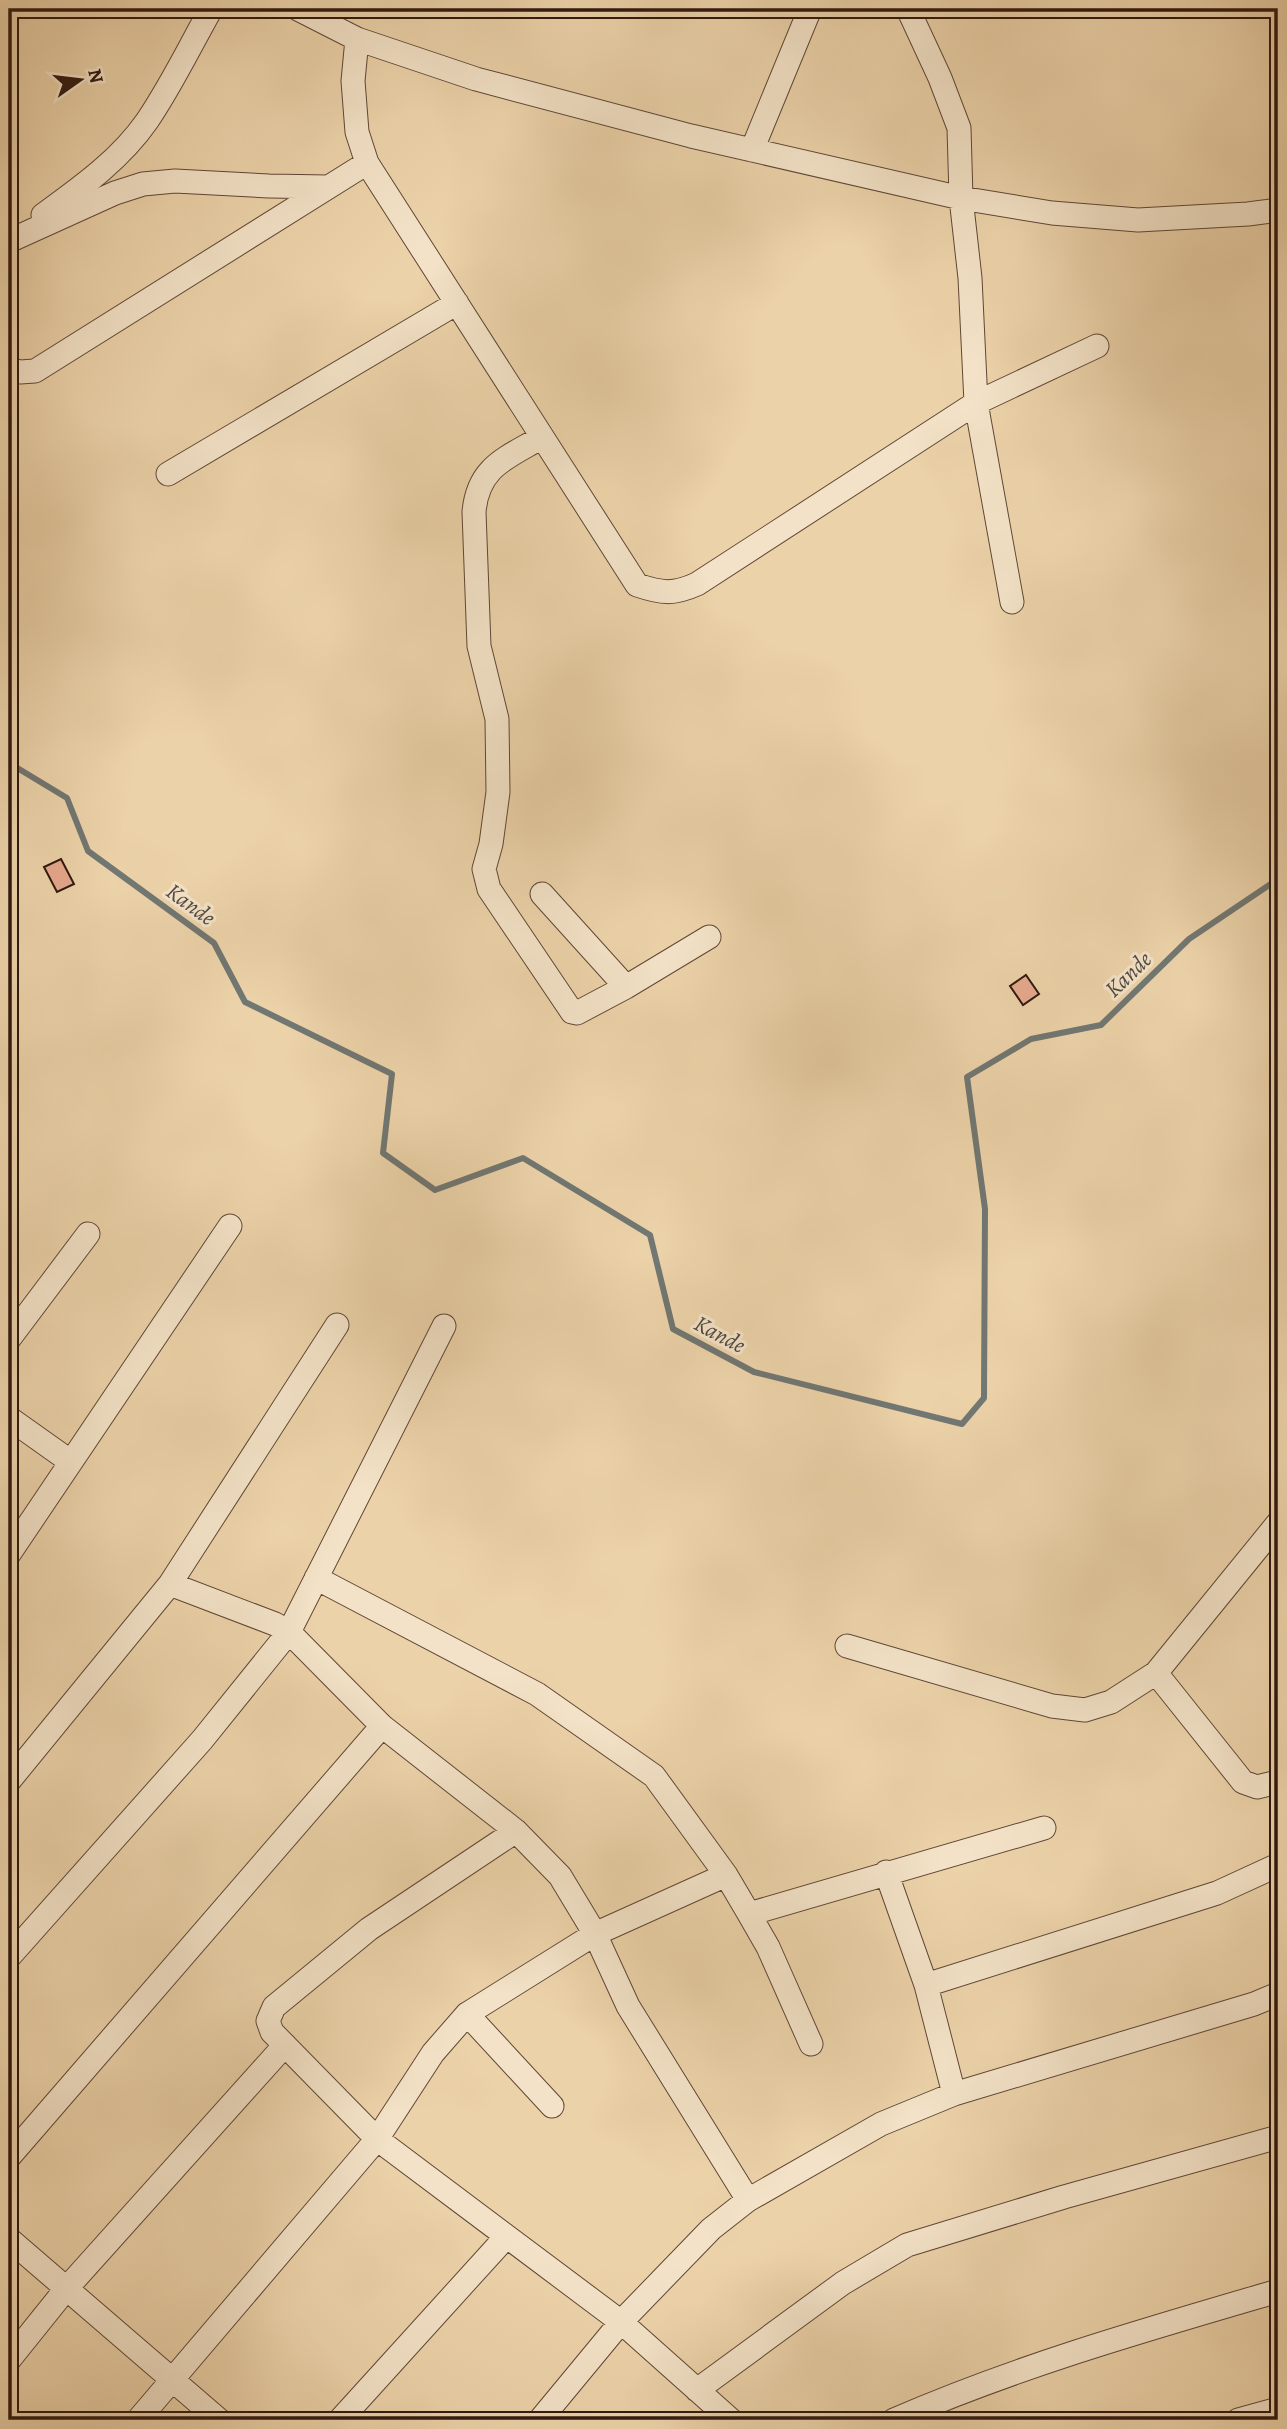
<svg xmlns="http://www.w3.org/2000/svg" width="1287" height="2429" viewBox="0 0 1287 2429" font-family="Alegreya,serif">
  <style>
    .lines { fill: none; stroke-linecap: round; stroke-linejoin: round }
    .stream { stroke: #717772; stroke-width: 6 }
    .building { fill: #e7a98e; stroke: #301910; stroke-width: 2 }
    .minor-casing { stroke: #5f4736; stroke-width: 25 }
    .minor { stroke: #f3e2c7; stroke-width: 23 }
    .labels { text-anchor: middle; stroke-width: 6; stroke-linejoin: round; paint-order: stroke }
    .water-label { font-size: 23px; font-style: italic; fill: #514841; stroke: #f3e2c7 }
  </style>
  <rect width="100%" height="100%" fill="#ecd2a9"/>
  <filter id="stains"><feTurbulence type="fractalNoise" baseFrequency=".00286" numOctaves="4"/><feColorMatrix values="0 0 0 0 .2 0 0 0 0 .09 0 0 0 0 .02 0 0 0 .5 -.17"/></filter>
  <radialGradient id="worn" r=".72"><stop offset=".6" stop-color="#630" stop-opacity="0"/><stop offset="1" stop-color="#630" stop-opacity=".3"/></radialGradient>
  <g class="lines">
    <path class="stream" d="M9,763L67,798L88,851L214,943L245,1002L392,1074L383,1153L435,1190L523,1158L650,1235L673,1329L754,1372L962,1424L984,1398L985,1209L967,1077L1031,1039L1101,1025L1189,939L1278,879"/>
  </g>
  <path class="building" d="M61,859L74,884L57,892L44,867Z
    M1026,975L1039,994L1023,1005L1010,986Z"/>
  <g class="lines">
    <defs>
      <path id="minor" d="M298,9L357,39L476,79L691,136L961,198L1052,213L1138,220L1248,214L1278,210
        M908,9L940,78L959,128L961,198L970,278L976,403L1012,602
        M357,39L353,81L357,132L367,163L637,585C661,593 673,595 697,584L976,403L1097,346
        M752,150L810,9
        M43,215C80,188 120,160 147,121C171,86 190,46 211,9
        M9,241L115,193L143,184L175,181L269,186L328,187
        M9,369L20,372L35,371L367,163
        M542,437C507,458 478,466 474,512L479,646L497,719L498,792L491,844L484,869L489,889L572,1012L577,1013L626,987L709,937
        M168,474L457,303
        M542,894L626,987
        M9,1339L88,1234
        M9,1418L71,1462
        M9,1554L230,1226
        M316,1578L537,1694L654,1776L726,1875L749,1914L768,1947L811,2044
        M170,1584L275,1624L289,1632L382,1726L516,1831L560,1876L595,1934L628,2006L748,2200
        M847,1646L1052,1706L1085,1710L1111,1702L1156,1673L1278,1523
        M1156,1673L1243,1782L1257,1787L1278,1782
        M9,1781L170,1584L337,1325
        M516,1831L369,1929L274,2007L268,2021L272,2032L377,2139L621,2322L731,2420
        M886,1872L926,1985L954,2094
        M749,1914L1044,1828
        M9,1957L202,1740L289,1632L444,1326
        M926,1985L1217,1893L1278,1865
        M467,2014L552,2106
        M9,2157L382,1726
        M9,2239L219,2420
        M9,2360L66,2289L285,2045
        M697,2390L843,2283L907,2245L1064,2197L1278,2137
        M138,2420L377,2139L433,2053L467,2014L595,1934L726,1875
        M340,2420L506,2237
        M540,2420L621,2322L711,2229L748,2200L881,2124L954,2094L1254,2004L1278,1994
        M894,2420C1018,2366 1148,2329 1278,2291
        M1238,2420L1278,2409"/>
    </defs>
    <use href="#minor" class="minor-casing"/>
    <use href="#minor" class="minor"/>
  </g>
  <g class="labels">
    <g class="water-label">
      <text transform="translate(191 904) rotate(36)" y="8">Kande</text>
      <text transform="translate(1128 974) rotate(-44)" y="8">Kande</text>
      <text transform="translate(720 1334) rotate(28)" y="8">Kande</text>
    </g>
  </g>
  <rect width="1287" height="2429" fill="none" stroke="#ecd2a9" stroke-width="35"/>
  <rect x="10" y="10" width="1266" height="2408" fill="none" stroke="#301910" stroke-width="3.5"/>
  <rect x="18" y="18" width="1252" height="2394" fill="none" stroke="#301910" stroke-width="2"/>
  <g transform="translate(80 80) rotate(76)" stroke="#f3e2c7" stroke-width="5" paint-order="stroke">
  <path d="M0-5L12 26L0 18L-12 26Z" fill="#301910"/>
  <text y="-10" font-size="19" font-weight="bold" text-anchor="middle" fill="#301910">N</text>
  </g>
  <rect width="100%" height="100%" filter="url(#stains)"/>
  <rect width="100%" height="100%" fill="url(#worn)"/>
</svg>
